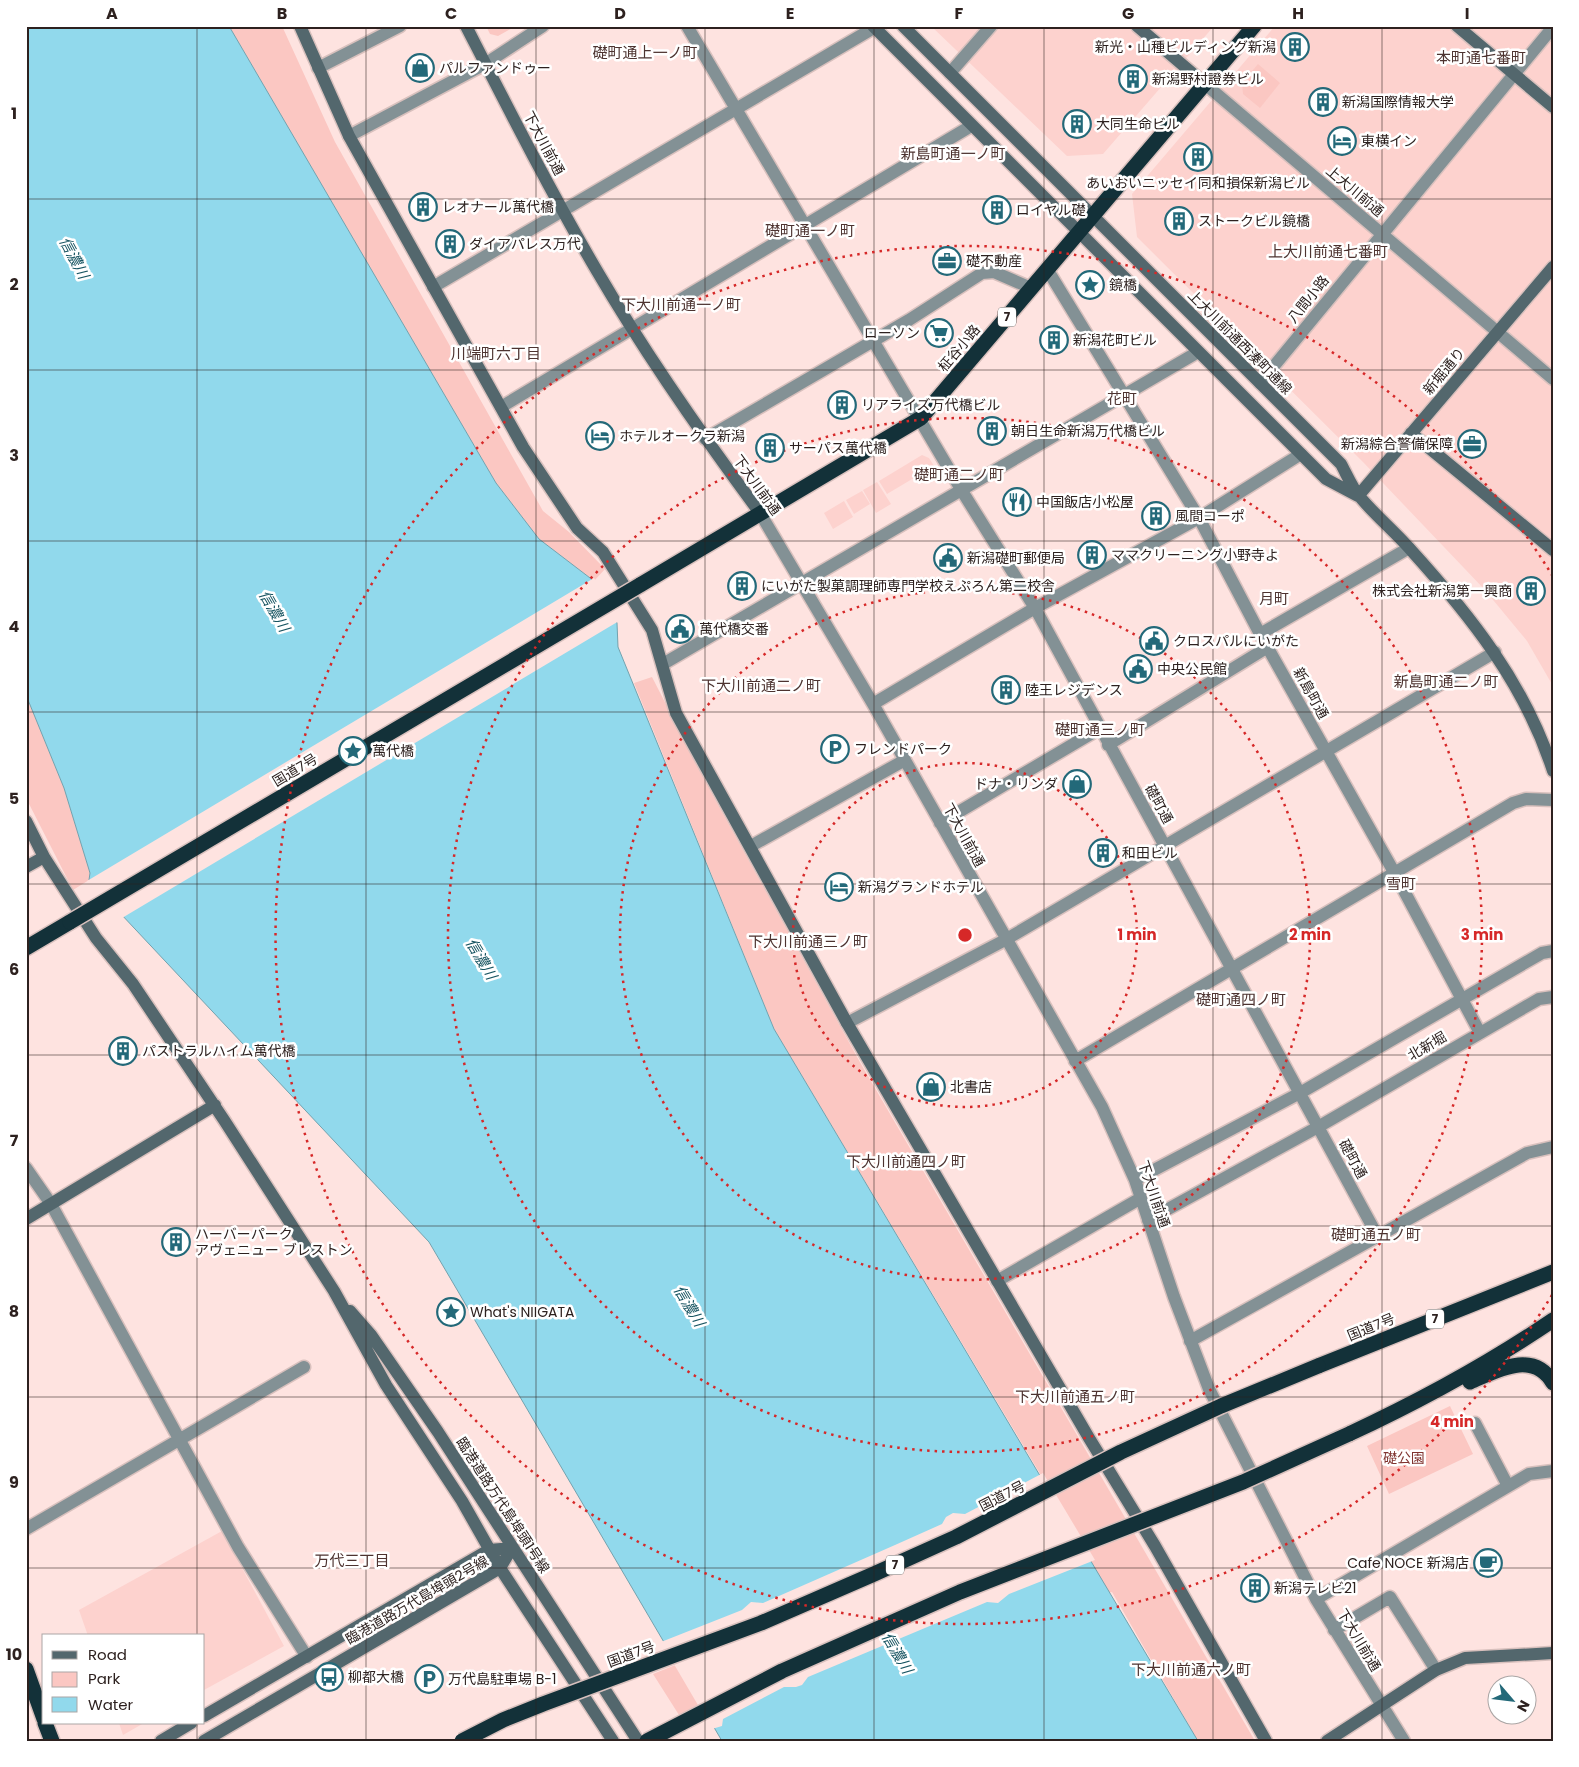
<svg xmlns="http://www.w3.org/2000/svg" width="1579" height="1767" viewBox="0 0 1579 1767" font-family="Poppins,'Noto Sans JP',sans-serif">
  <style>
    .built { fill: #fdd2ce }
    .green { fill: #fbc7c2 }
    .water { fill: #91d9ec; stroke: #73a2ae }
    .pier { fill: #fee3e0 }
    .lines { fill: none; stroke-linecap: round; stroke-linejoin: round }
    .street-casing { stroke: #d8c0bd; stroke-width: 15 }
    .secondary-casing { stroke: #d8c0bd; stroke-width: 15 }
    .highway-casing { stroke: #d8c0bd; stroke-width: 18 }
    .street { stroke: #839195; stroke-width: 12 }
    .secondary { stroke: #53676d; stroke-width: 12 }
    .highway { stroke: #133139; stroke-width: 15 }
    .highway-bridge-casing { stroke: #d8c0bd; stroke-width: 18; stroke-linecap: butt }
    .highway-bridge { stroke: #133139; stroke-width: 15 }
    .grid { fill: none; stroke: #2d211f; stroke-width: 1; stroke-opacity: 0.55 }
    .ring { fill: none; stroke: #d62828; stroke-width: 2.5; stroke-dasharray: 2.5 5 }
    .labels { text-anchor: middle; stroke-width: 5; stroke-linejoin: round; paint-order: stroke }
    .shield { fill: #fff; stroke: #6c6462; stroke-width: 1 }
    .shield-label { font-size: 12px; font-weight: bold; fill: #2d211f }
    .poi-label { font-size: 14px; fill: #2d211f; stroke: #fff; text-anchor: start }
    .street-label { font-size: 14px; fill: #2d211f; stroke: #fff }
    .park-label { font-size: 14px; fill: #803430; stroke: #fff }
    .neighbourhood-label { font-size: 15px; fill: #4d3330; stroke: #fff }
    .water-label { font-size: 15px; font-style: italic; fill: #175461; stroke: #fff }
    .centre { fill: #d62828; stroke: #fff; stroke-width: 2.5 }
    .ring-label { font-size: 15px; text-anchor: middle; font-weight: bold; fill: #d62828; stroke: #fff; stroke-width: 5; stroke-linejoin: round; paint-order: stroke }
    .neatline { fill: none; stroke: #2d211f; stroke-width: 2 }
    .grid-label { font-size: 16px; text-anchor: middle; font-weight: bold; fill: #2d211f }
  </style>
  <rect width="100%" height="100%" fill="#fee3e0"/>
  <path class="built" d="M931,26H1214L1103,154L1067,156Z
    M1275,26H1553V686L1527,641L1484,589L1363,462L1137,237L1132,194Z
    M922,455L929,458L934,466L887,494L879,481Z
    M877,482L891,504L876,513L863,490Z
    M862,491L870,504L854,514L846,500Z
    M844,501L853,517L833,529L824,513Z
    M222,1531L284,1646L204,1690V1636H88L79,1610Z
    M119,1723H144L123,1735Z"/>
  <path class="green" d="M229,26H282L335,142L543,511L569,532L605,569L594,581L539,539L496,483Z
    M486,26H516L498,36L490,34Z
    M1258,64L1280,83L1260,108L1243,94L1242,83Z
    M652,677L710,790L861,1064L1255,1741H1198L1112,1592L777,1665L679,1715L653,1674L767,1628L1054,1497L774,1029L634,683Z
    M26,695L64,788L90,873L89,880L73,890L26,798Z
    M1450,1406L1473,1454L1389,1494L1367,1446Z"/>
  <path class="water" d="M26,26H229L496,483L539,539L594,581L617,623L618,647L774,1029L1198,1741H722L429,1242L89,880L90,873L64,788L26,695Z"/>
  <path class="pier" d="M594,578L619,621L122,918L87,881Z
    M1043,1473L1095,1560L1009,1594L998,1603L987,1602L808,1677L802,1685L796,1687H784L723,1719L722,1726L712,1729L661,1642L742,1610L751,1602L763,1603L895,1545L942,1524L946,1517L953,1513L965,1514Z"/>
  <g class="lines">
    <defs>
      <path id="street" d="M687,26L962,491L1035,608L1377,1235
        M318,68L400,26
        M950,73L991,26
        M1205,84L1553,379
        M349,136L485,64L543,26
        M1047,269L1199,518L1260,634L1394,872L1480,1033
        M433,287L877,26
        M1260,383L1553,27
        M501,407L971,126
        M705,439L909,320L982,273L994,272L1031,288
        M760,513L873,704L1102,1107L1135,1180L1174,1297L1209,1389L1316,1599L1404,1741
        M1260,634L1409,548
        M663,664L1198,352
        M873,704L1035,608L1199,518L1301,454
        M1108,745L1268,647
        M940,823L1099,729
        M751,846L905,760
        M847,1023L1005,940L1495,652
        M1075,1061L1513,803L1526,799L1553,800
        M26,1168L51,1204L238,1547L307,1657
        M1135,1180L1300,1093L1542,953L1553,951
        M1148,1220L1318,1127L1539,999L1553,997
        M997,1281L1141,1198
        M1190,1341L1527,1153L1553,1147
        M1475,1423L1508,1486
        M26,1529L304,1367
        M1316,1599L1529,1474L1553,1471
        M1334,1630L1390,1597L1436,1670"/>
      <path id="secondary" d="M300,26L349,136L523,447L577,528L603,552L652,630L676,713L847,1023L1089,1438L1155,1546L1266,1741
        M466,26C508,108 550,191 597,271C646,355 702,435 760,513
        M873,26L1326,479L1358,496
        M903,26L1341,464C1347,475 1352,488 1360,497C1375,515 1394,531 1410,549C1470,615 1525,684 1553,771
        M1137,26L1205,84
        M1457,26L1553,107
        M1411,433L1553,550
        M1358,496L1553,267
        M26,821L44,857L96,938L133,984L224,1120L334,1291L386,1385L462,1501L500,1568L613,1741
        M26,867L44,857
        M26,1219L215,1105
        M350,1311L371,1335L438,1432L638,1741
        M204,1716L489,1550L512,1548
        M161,1741L191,1723
        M204,1741L500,1568L512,1548
        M1327,1741L1436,1670L1465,1658L1553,1653"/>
      <path id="highway" d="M640,585L921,418L1254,26
        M26,948L70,922
        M1318,1366L1553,1272
        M1470,1382C1496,1371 1533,1349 1553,1383
        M1349,1434C1420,1401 1488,1364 1553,1320
        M26,1669L44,1719
        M45,1723L52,1741"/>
    </defs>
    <use href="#street" class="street-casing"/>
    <use href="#secondary" class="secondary-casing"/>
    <use href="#highway" class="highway-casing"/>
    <use href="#street" class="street"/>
    <use href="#secondary" class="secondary"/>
    <use href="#highway" class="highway"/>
    <defs>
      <path id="highway-bridge" d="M70,922L640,585
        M462,1741L503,1720L543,1704L761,1623L874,1574L956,1537L1121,1452L1221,1406L1318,1366
        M647,1741L782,1671L960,1592L1243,1482L1349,1434"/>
    </defs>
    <use href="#highway-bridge" class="highway-bridge-casing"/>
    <use href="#highway-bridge" class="highway-bridge"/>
  </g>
  <path class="grid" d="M197,26V1636M366,26V1741M536,26V1741M705,26V1741M874,26V1741M1044,26V1741M1213,26V1741M1382,26V1741M26,199H1553M26,370H1553M26,541H1553M26,712H1553M26,884H1553M26,1055H1553M26,1226H1553M26,1397H1553M26,1568H1553M197,1723V1741"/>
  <g class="ring">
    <circle cx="965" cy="935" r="172"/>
    <circle cx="965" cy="935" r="345"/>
    <circle cx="965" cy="935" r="517"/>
    <path d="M1552 1295A689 689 0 1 1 1552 575"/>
  </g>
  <defs>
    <symbol id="building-ring" viewBox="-11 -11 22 22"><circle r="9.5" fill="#fff" stroke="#236979" stroke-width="1.5"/><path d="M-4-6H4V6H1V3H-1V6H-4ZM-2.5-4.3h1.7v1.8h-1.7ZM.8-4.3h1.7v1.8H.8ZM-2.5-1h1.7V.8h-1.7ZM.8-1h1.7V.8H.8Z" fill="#236979"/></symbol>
    <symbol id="shop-ring" viewBox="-11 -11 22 22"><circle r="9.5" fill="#fff" stroke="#236979" stroke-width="1.5"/><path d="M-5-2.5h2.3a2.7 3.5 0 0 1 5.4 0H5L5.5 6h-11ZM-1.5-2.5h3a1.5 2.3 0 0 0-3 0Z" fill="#236979"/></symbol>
    <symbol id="hotel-ring" viewBox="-11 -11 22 22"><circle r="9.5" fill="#fff" stroke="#236979" stroke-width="1.5"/><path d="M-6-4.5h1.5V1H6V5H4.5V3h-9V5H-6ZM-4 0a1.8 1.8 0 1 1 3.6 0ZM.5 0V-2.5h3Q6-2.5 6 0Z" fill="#236979"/></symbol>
    <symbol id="office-ring" viewBox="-11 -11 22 22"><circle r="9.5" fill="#fff" stroke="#236979" stroke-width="1.5"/><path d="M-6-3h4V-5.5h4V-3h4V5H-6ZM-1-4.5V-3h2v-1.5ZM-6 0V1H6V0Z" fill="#236979"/></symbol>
    <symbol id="sight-ring" viewBox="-11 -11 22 22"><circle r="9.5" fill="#fff" stroke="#236979" stroke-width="1.5"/><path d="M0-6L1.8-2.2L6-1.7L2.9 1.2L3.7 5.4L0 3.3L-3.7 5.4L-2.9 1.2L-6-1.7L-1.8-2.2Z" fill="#236979"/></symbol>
    <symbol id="supermarket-ring" viewBox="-11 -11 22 22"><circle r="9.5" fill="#fff" stroke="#236979" stroke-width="1.5"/><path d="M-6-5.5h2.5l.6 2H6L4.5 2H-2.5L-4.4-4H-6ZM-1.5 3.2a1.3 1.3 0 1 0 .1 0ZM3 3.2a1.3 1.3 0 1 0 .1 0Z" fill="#236979"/></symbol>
    <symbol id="restaurant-ring" viewBox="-11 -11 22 22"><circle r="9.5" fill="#fff" stroke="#236979" stroke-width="1.5"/><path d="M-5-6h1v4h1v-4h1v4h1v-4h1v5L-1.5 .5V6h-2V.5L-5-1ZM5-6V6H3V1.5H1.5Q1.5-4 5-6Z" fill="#236979"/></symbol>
    <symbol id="civic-ring" viewBox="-11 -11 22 22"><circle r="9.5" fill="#fff" stroke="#236979" stroke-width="1.5"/><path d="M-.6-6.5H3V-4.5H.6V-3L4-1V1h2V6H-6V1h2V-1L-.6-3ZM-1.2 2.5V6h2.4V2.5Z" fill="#236979"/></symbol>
    <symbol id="parking-ring" viewBox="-11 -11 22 22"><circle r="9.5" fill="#fff" stroke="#236979" stroke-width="1.5"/><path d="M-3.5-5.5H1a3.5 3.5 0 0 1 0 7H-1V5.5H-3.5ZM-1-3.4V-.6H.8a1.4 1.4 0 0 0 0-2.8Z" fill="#236979"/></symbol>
    <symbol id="cafe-ring" viewBox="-11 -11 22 22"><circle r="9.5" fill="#fff" stroke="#236979" stroke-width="1.5"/><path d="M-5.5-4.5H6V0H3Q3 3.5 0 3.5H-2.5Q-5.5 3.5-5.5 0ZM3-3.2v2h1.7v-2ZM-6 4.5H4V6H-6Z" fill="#236979"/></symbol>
    <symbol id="bus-ring" viewBox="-11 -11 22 22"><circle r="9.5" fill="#fff" stroke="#236979" stroke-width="1.5"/><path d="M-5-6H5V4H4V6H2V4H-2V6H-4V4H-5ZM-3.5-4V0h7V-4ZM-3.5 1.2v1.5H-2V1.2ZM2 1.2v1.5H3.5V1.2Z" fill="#236979"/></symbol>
  </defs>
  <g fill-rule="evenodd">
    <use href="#building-ring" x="1279" y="31" width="32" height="32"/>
    <use href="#shop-ring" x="404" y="52" width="32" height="32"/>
    <use href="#building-ring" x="1117" y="63" width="32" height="32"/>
    <use href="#building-ring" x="1307" y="86" width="32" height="32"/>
    <use href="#building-ring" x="1061" y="108" width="32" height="32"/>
    <use href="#hotel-ring" x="1326" y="125" width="32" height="32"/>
    <use href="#building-ring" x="1182" y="141" width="32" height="32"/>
    <use href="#building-ring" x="407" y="191" width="32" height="32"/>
    <use href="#building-ring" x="981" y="194" width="32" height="32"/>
    <use href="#building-ring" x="1163" y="205" width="32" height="32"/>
    <use href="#building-ring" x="434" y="228" width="32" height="32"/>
    <use href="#office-ring" x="931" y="245" width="32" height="32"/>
    <use href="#sight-ring" x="1074" y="269" width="32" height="32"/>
    <use href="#supermarket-ring" x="923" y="317" width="32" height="32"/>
    <use href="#building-ring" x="1038" y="324" width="32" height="32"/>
    <use href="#building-ring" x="826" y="389" width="32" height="32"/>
    <use href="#building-ring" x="976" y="415" width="32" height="32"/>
    <use href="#hotel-ring" x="584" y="420" width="32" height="32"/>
    <use href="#office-ring" x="1456" y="428" width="32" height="32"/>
    <use href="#building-ring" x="754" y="432" width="32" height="32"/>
    <use href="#restaurant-ring" x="1001" y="486" width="32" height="32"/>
    <use href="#building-ring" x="1140" y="500" width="32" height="32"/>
    <use href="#building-ring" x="1076" y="539" width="32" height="32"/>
    <use href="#civic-ring" x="932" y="542" width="32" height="32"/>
    <use href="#building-ring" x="726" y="570" width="32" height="32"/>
    <use href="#building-ring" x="1515" y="575" width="32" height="32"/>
    <use href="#civic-ring" x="664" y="613" width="32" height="32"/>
    <use href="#civic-ring" x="1138" y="625" width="32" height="32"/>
    <use href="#civic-ring" x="1122" y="653" width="32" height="32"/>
    <use href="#building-ring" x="990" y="674" width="32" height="32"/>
    <use href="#parking-ring" x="819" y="733" width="32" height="32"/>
    <use href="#sight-ring" x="337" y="735" width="32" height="32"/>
    <use href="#shop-ring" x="1061" y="768" width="32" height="32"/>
    <use href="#building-ring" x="1087" y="837" width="32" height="32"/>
    <use href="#hotel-ring" x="823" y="871" width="32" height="32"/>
    <use href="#building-ring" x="107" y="1035" width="32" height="32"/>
    <use href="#shop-ring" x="915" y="1071" width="32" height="32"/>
    <use href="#building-ring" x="160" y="1226" width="32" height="32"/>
    <use href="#sight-ring" x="435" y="1296" width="32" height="32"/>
    <use href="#cafe-ring" x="1472" y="1547" width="32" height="32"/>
    <use href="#building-ring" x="1239" y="1572" width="32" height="32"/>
    <use href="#bus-ring" x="313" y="1661" width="32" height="32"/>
    <use href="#parking-ring" x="413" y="1663" width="32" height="32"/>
  </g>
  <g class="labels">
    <g class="shield">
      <rect x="998" y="307.5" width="18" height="19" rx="4"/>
      <rect x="1426" y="1309.5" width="18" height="19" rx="4"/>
      <rect x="886" y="1555.5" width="18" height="19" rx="4"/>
    </g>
    <g class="shield-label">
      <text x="1007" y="321">7</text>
      <text x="1435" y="1323">7</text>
      <text x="895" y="1569">7</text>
    </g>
    <g class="poi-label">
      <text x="1276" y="52" text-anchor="end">新光・山種ビルディング新潟</text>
      <text x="439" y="73">パルファンドゥー</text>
      <text x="1152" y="84">新潟野村證券ビル</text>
      <text x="1342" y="107">新潟国際情報大学</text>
      <text x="1096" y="129">大同生命ビル</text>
      <text x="1361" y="146">東横イン</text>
      <text x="1198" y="188" text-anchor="middle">あいおいニッセイ同和損保新潟ビル</text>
      <text x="442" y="212">レオナール萬代橋</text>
      <text x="1016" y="215">ロイヤル礎</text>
      <text x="1198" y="226">ストークビル鏡橋</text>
      <text x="469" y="249">ダイアパレス万代</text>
      <text x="966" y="266">礎不動産</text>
      <text x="1109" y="290">鏡橋</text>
      <text x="920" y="338" text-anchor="end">ローソン</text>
      <text x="1073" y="345">新潟花町ビル</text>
      <text x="861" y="410">リアライズ万代橋ビル</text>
      <text x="1011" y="436">朝日生命新潟万代橋ビル</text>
      <text x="619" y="441">ホテルオークラ新潟</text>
      <text x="1453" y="449" text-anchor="end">新潟綜合警備保障</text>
      <text x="789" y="453">サーパス萬代橋</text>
      <text x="1036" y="507">中国飯店小松屋</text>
      <text x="1175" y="521">風間コーポ</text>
      <text x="1111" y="560">ママクリーニング小野寺よ</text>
      <text x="967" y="563">新潟礎町郵便局</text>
      <text x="761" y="591">にいがた製菓調理師専門学校えぷろん第二校舎</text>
      <text x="1512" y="596" text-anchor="end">株式会社新潟第一興商</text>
      <text x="699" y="634">萬代橋交番</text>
      <text x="1173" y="646">クロスパルにいがた</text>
      <text x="1157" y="674">中央公民館</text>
      <text x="1025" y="695">陸王レジデンス</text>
      <text x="854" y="754">フレンドパーク</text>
      <text x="372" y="756">萬代橋</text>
      <text x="1058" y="789" text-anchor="end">ドナ・リンダ</text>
      <text x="1122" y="858">和田ビル</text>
      <text x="858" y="892">新潟グランドホテル</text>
      <text x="142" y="1056">パストラルハイム萬代橋</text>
      <text x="950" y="1092">北書店</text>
      <text x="195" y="1239">ハーバーパーク<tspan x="195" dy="16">アヴェニュー ブレストン</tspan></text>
      <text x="470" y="1317">What's NIIGATA</text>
      <text x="1469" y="1568" text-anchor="end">Cafe NOCE 新潟店</text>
      <text x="1274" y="1593">新潟テレビ21</text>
      <text x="348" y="1682">柳都大橋</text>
      <text x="448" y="1684">万代島駐車場 B-1</text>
    </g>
    <g class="street-label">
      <text transform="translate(544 143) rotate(62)" y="5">下大川前通</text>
      <text transform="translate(1355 191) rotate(40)" y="5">上大川前通</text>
      <text transform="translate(1308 299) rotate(-51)" y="5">八間小路</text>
      <text transform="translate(1240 342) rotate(45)" y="5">上大川前通西湊町通線</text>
      <text transform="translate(959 348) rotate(-50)" y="5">柾谷小路</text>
      <text transform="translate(1444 371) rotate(-50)" y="5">新堀通り</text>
      <text transform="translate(757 485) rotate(54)" y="5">下大川前通</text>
      <text transform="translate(1311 693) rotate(61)" y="5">新島町通</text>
      <text transform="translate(295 770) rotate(-31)" y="5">国道7号</text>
      <text transform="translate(1159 804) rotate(61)" y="5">礎町通</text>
      <text transform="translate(964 835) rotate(61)" y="5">下大川前通</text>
      <text transform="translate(1427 1046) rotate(-30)" y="5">北新堀</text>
      <text transform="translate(1353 1159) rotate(61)" y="5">礎町通</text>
      <text transform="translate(1154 1194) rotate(71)" y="5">下大川前通</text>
      <text transform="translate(1371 1327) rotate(-22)" y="5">国道7号</text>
      <text transform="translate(1002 1496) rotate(-27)" y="5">国道7号</text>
      <text transform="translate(503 1505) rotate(57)" y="5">臨港道路万代島埠頭1号線</text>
      <text transform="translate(417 1600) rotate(-30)" y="5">臨港道路万代島埠頭2号線</text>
      <text transform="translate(1359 1640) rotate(59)" y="5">下大川前通</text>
      <text transform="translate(631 1654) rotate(-20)" y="5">国道7号</text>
    </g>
    <g class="park-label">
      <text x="1404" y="1463">礎公園</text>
    </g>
    <g class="neighbourhood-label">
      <text x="645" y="58">礎町通上一ノ町</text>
      <text x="1481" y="63">本町通七番町</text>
      <text x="953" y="159">新島町通一ノ町</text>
      <text x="810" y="236">礎町通一ノ町</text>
      <text x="1328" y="257">上大川前通七番町</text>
      <text x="681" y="310">下大川前通一ノ町</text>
      <text x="496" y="359">川端町六丁目</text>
      <text x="1122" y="404">花町</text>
      <text x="959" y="480">礎町通二ノ町</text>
      <text x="1274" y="604">月町</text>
      <text x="1446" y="687">新島町通二ノ町</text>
      <text x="761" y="691">下大川前通二ノ町</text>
      <text x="1100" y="735">礎町通三ノ町</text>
      <text x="1401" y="889">雪町</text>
      <text x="808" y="947">下大川前通三ノ町</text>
      <text x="1241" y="1005">礎町通四ノ町</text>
      <text x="906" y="1167">下大川前通四ノ町</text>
      <text x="1376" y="1240">礎町通五ノ町</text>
      <text x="1075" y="1402">下大川前通五ノ町</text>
      <text x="352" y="1566">万代三丁目</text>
      <text x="1191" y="1675">下大川前通六ノ町</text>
    </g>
    <g class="water-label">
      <text transform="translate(74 258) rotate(62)" y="5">信濃川</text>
      <text transform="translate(274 611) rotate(60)" y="5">信濃川</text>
      <text transform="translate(481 959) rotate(59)" y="5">信濃川</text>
      <text transform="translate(689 1306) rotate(59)" y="5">信濃川</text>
      <text transform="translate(897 1653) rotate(59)" y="5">信濃川</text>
    </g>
  </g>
  <circle cx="965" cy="935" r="8" class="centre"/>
  <g class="ring-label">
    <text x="1137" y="940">1 min</text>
    <text x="1310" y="940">2 min</text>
    <text x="1482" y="940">3 min</text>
    <text x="1452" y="1427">4 min</text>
  </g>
  <rect width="1579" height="1767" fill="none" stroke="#ffffff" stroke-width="55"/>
  <rect x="42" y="1634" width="162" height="90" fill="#ffffff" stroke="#aba6a5"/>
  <rect x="52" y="1651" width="25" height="8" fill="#53676d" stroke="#aba6a5"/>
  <text x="88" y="1660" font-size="15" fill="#2d211f">Road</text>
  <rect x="52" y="1672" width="25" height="15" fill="#fbc7c2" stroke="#aba6a5"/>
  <text x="88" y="1684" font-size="15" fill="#2d211f">Park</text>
  <rect x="52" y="1697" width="25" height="15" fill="#91d9ec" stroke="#aba6a5"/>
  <text x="88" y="1710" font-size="15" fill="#2d211f">Water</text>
  <g transform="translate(1512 1700) rotate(118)"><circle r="24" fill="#ffffff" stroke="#aba6a5"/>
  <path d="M0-4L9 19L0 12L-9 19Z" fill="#236979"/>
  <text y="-8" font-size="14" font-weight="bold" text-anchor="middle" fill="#2d211f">N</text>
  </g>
  <rect x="28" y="28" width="1524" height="1712" class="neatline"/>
  <g class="grid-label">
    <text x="112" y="19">A</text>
    <text x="282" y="19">B</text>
    <text x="451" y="19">C</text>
    <text x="620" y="19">D</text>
    <text x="790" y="19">E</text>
    <text x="959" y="19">F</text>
    <text x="1128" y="19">G</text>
    <text x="1298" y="19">H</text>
    <text x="1467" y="19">I</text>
    <text x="14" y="119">1</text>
    <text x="14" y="290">2</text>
    <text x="14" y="461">3</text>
    <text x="14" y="632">4</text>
    <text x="14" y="804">5</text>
    <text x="14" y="975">6</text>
    <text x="14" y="1146">7</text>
    <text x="14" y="1317">8</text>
    <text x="14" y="1488">9</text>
    <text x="14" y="1660">10</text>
  </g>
</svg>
